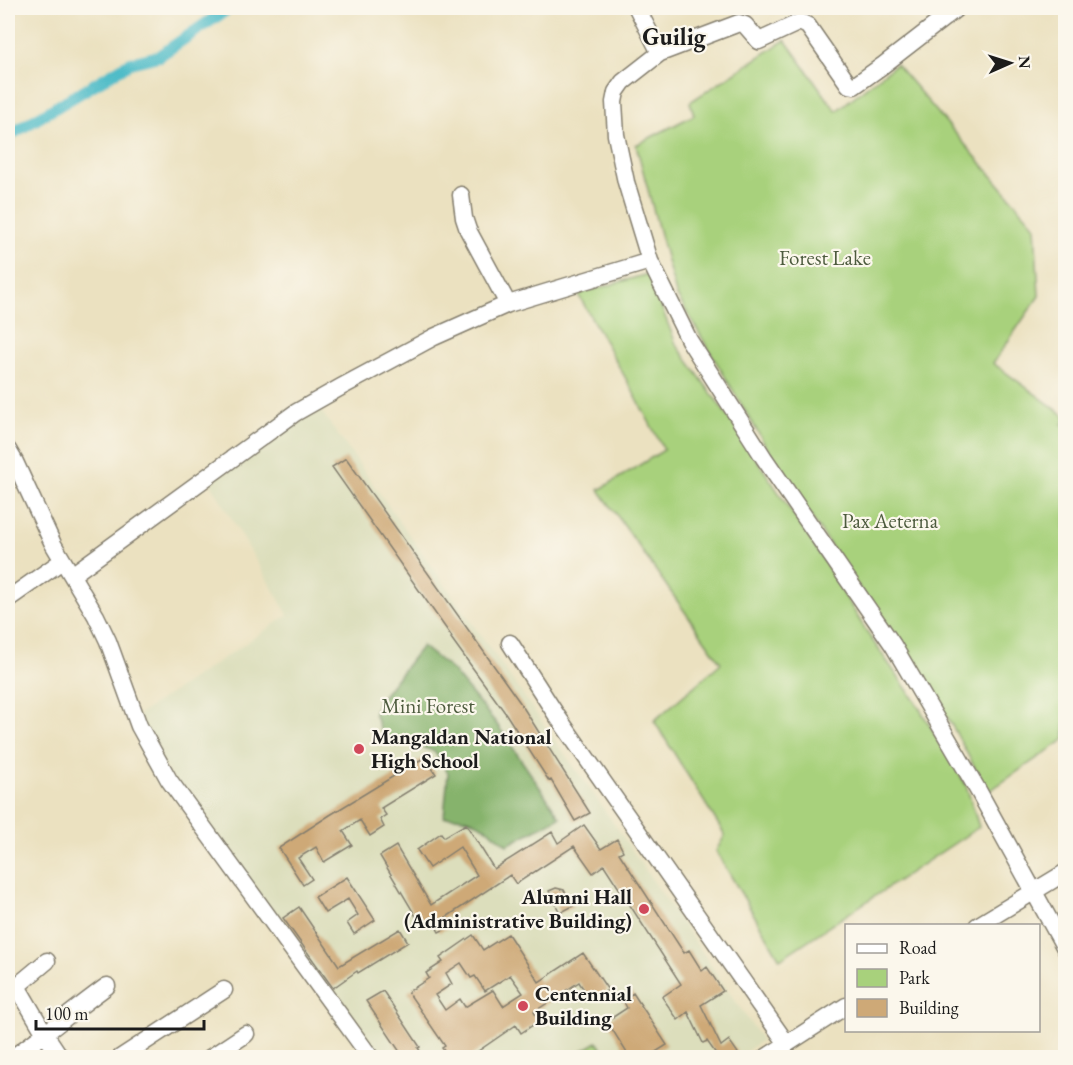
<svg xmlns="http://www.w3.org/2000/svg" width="1073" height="1065" viewBox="0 0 1073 1065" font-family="'EB Garamond',serif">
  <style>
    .built { fill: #dcdebc }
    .green { fill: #a8d17c; stroke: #62764c; stroke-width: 1.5 }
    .forest { fill: #86b36c; stroke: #516844; stroke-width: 1.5 }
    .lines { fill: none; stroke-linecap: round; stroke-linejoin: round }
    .canal { stroke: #4fbcc8; stroke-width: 12 }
    .building { fill: #cea977; fill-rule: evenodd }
    .minor-casing { stroke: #847e6e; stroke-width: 19 }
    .minor { stroke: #fff; stroke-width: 16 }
    .poi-dot { fill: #d1495b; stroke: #fbf7ec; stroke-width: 2 }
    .labels { text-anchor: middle; stroke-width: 4.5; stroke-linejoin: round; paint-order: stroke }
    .park-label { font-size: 21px; fill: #4d5b3e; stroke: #fbf7ec }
    .poi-label { font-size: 21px; font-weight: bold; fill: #1c1c1c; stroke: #fbf7ec; text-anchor: start }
    .quarter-label { font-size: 24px; font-weight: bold; fill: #1c1c1c; stroke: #fbf7ec }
  </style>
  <rect width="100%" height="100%" fill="#fbf7ec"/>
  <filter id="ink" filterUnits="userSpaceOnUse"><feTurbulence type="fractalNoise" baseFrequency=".0167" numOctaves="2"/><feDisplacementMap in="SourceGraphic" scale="12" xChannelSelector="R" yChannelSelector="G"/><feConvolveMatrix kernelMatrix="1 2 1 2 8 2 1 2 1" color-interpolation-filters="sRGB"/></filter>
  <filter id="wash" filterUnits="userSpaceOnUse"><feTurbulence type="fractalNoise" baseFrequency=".008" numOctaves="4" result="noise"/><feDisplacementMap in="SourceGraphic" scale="24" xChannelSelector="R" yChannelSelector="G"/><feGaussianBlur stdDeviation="1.35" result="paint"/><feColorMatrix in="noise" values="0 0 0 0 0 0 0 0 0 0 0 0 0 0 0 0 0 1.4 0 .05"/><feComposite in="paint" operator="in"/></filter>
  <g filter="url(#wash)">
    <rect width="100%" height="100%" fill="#ebe1c0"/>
    <path class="built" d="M319,408L597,799L762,1040L737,1058L372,1057L174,783L137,716L288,615L209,480Z"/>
    <path class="green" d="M785,40L836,111L896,64L1035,226L1039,296L993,363L1065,416V421L1062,424L1066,428L1065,739L988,792L950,722L786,480L676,294L636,145L694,115L690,102Z
      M648,274L676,344L729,418L823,559L868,634L915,701L966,785L979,827L780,959L716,851L725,835L654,721L721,663L599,490L664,450L630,386L578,294Z
      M597,1042L607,1057H572Z"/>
    <path class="forest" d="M422,646L452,670L496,723L560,817L507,845C486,827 473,815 444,817L448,773L434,751L383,736L374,713L379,701Z"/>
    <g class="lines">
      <path class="canal" d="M8,136L130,63L159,56L229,8"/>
    </g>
    <g id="blocks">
      <path class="building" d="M346,458L521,704L590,813L575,821L551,780L549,781L506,714L451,638L452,637L332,467Z
        M425,757L436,774L381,808L386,815L380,819L384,827L370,836L360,820L343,831L352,845L324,862L316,847L298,858L312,879L303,885L279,848L330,815Z
        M466,824L494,869L552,832L558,843L584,825L601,849L617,839L623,851L619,853L684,953L689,950L702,971L707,967L723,991L701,1005L721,1046L729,1040L738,1053L732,1058H719L707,1041L703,1043L688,1012L678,1020L662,997L681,984L604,865L593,873L574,846L516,884L510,875L442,920L447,928L439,932L431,918L421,925L380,856L396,846L431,905L477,875L460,847L429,868L417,850L441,833L444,837Z
        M347,877L375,920L354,934L347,923L358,915L348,899L325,913L315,897Z
        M556,888L564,890L573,906L560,913L549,891Z
        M299,907L339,966L400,929L408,942L358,973L357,971L333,988L283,918Z
        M508,934L539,982L583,953L608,990L591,1001L579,982L534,1012L539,1021L521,1033L516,1025L468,1058H449L442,1048L445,1046L408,992L429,978L426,973L443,962L440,958L473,935L483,950ZM461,963L471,978L475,976L485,991L510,975L523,993L503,1006L493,990L465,1007L460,999L445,1010L435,995L452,984L446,973Z
        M383,991L420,1047L418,1048L425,1058H404L366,1001Z
        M633,993L667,1045L654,1053L657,1058H630L607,1021L627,1008L623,1000Z"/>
    </g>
  </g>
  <g filter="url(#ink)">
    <use href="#blocks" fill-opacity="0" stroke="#847e6e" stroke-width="1.5"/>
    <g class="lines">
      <defs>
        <path id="minor" d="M637,8L660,53L623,82L616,92L614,102L616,135L626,182L650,261L689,340L764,458L893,645L979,792L1066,950
          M660,53L739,23L745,25L759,41L800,22L808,26L849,85L854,86L882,66L957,8
          M461,195L464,218L468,230L508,304
          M8,450L15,462L53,544L96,616L108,641L139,726L169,780L371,1058
          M72,575L295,413L341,387L434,337L508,304L650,261
          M8,599L62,561
          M510,643L557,716L787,1044
          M977,926L1066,872
          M47,961L17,986L45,1034L61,1058
          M12,1058C45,1035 75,1009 107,986
          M120,1058L224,990
          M210,1058L246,1034
          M765,1058L846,1006"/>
      </defs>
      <use href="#minor" class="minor-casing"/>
      <use href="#minor" class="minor"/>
    </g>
  </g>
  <g class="poi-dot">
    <circle cx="359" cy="749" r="6"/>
    <circle cx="644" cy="909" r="6"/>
    <circle cx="523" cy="1006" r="6"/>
  </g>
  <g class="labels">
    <g class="park-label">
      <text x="825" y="265">Forest Lake</text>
      <text x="890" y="528">Pax Aeterna</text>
      <text x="428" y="713">Mini Forest</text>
    </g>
    <g class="poi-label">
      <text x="371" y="744">Mangaldan National<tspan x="371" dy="24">High School</tspan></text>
      <text x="632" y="904" text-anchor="end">Alumni Hall<tspan x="632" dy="24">(Administrative Building)</tspan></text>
      <text x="535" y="1001">Centennial<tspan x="535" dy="24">Building</tspan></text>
    </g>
    <g class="quarter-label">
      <text x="674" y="45">Guilig</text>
    </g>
  </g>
  <rect width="1073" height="1065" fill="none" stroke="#fbf7ec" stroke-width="30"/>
  <rect x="845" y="924" width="195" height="108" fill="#fbf7ec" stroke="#a29f99" stroke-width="1.5"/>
  <rect x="857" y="944" width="30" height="9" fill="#ffffff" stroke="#a29f99" stroke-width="1.5"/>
  <text x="899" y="954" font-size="18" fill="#1c1c1c">Road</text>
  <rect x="857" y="969" width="30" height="18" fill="#a8d17c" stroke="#a29f99" stroke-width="1.5"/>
  <text x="899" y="984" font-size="18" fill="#1c1c1c">Park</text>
  <rect x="857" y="999" width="30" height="18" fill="#cea977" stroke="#a29f99" stroke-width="1.5"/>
  <text x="899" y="1014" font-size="18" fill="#1c1c1c">Building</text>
  <g transform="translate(1010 63) rotate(87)" stroke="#fbf7ec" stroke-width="4.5" paint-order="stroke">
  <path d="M0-4.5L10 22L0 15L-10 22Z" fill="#1c1c1c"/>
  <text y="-9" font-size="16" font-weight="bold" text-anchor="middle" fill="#1c1c1c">N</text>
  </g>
  <path d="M36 1020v9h168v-9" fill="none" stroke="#1c1c1c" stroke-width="3"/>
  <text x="45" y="1020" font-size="18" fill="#1c1c1c" stroke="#fbf7ec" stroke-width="4.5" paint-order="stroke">100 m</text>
</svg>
